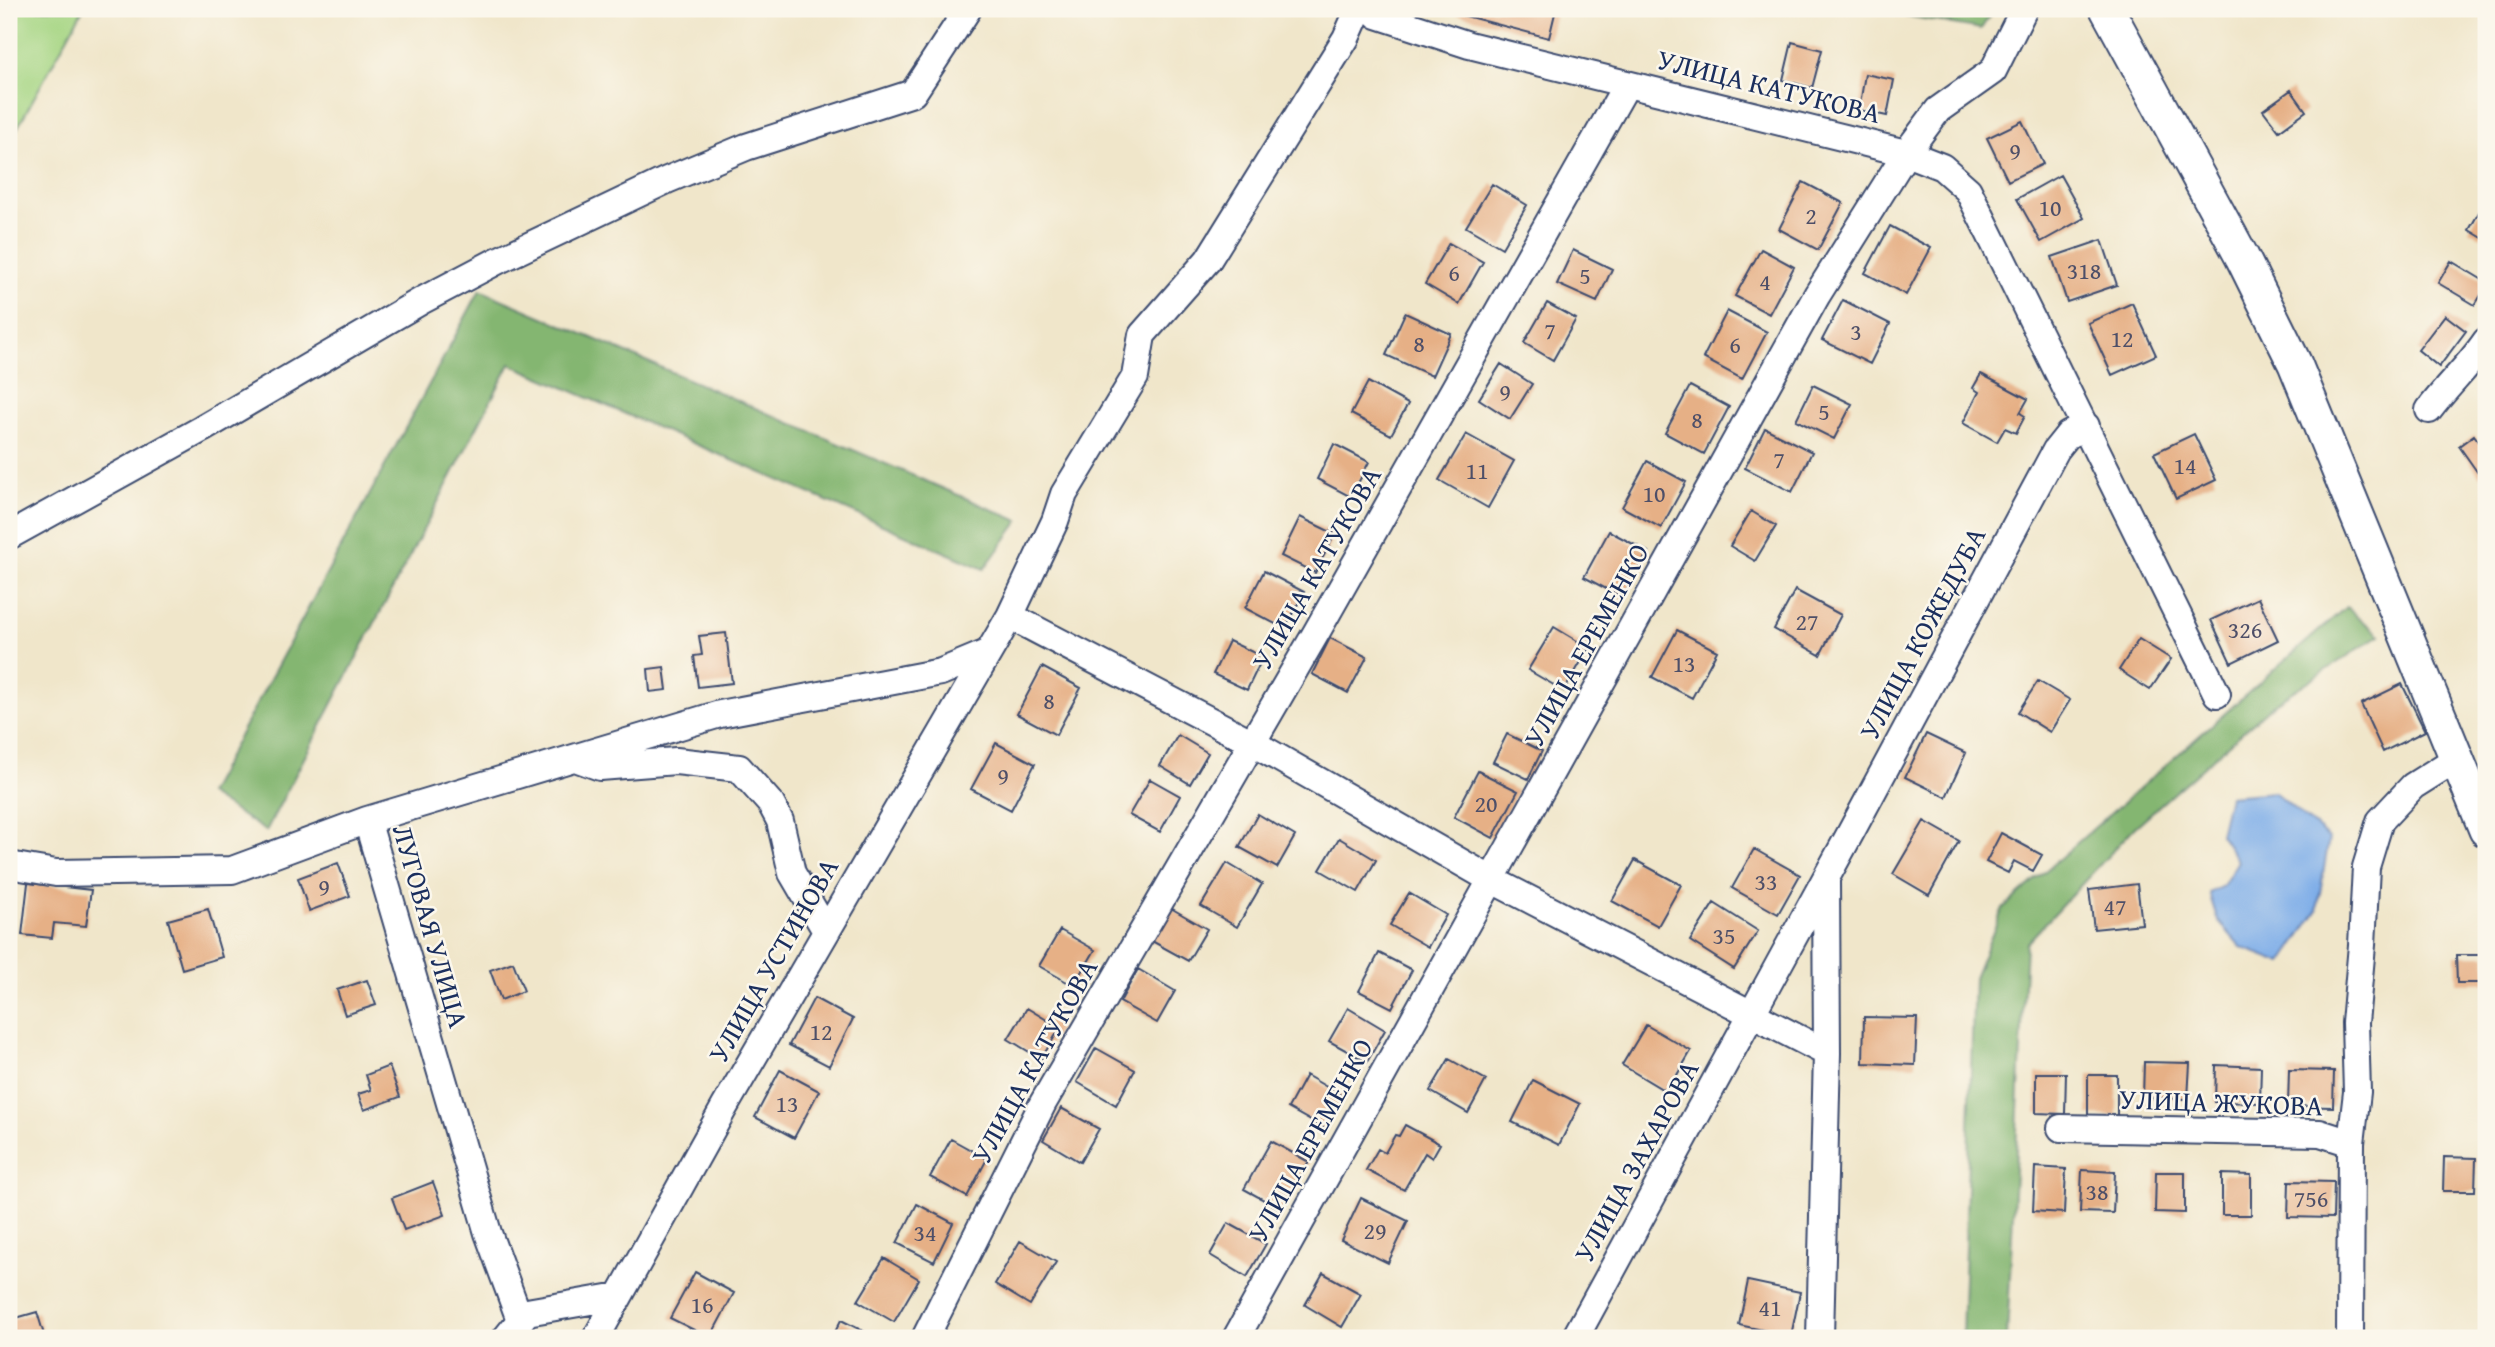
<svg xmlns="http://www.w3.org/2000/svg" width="2495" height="1347" viewBox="0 0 2495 1347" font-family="'Gentium Book Plus',serif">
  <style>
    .green { fill: #a6d583; stroke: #608270; stroke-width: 2 }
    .forest { fill: #84b671; stroke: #507268; stroke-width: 2 }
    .water { fill: #7eade8; stroke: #4c6ea3; stroke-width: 2 }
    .building { fill: #e6b086 }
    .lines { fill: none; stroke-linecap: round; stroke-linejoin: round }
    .minor-casing { stroke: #3b4a6e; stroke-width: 30 }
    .major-casing { stroke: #3b4a6e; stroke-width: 37 }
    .minor { stroke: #fff; stroke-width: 26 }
    .major { stroke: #fff; stroke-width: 33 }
    .labels { text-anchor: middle; stroke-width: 5; stroke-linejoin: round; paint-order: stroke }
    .number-label { font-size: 24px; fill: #4e4f68 }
    .street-label { font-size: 28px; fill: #1b2f5e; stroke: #fbf7ec }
  </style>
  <rect width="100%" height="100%" fill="#fbf7ec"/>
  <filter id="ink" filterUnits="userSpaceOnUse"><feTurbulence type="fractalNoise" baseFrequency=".0143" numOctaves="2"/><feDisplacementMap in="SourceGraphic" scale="14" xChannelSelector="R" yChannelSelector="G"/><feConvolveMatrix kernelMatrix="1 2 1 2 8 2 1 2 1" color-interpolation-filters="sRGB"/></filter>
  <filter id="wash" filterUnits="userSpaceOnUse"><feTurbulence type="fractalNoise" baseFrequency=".00686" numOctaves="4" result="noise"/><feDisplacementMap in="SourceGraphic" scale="28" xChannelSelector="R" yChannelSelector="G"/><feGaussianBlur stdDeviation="1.57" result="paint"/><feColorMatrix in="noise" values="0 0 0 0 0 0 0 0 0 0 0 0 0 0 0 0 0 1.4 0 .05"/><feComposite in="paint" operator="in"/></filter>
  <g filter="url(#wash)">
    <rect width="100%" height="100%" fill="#f0e6ca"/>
    <path class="green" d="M9,9H83L9,143Z"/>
    <path class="forest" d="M1867,9H1994L1981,29Z
      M480,290L1019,521L984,569L510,364L266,831L208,794Z
      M2346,607L2380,635L2275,703L2134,828L2026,944L2007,1338H1962L1974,978L2003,908Z"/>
    <path class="water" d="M2274,792L2329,838L2317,911L2282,963L2241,947L2218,921L2209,893L2223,886L2238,861L2220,834L2229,796Z"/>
    <g id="blocks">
      <path class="building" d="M1439,9H1556L1549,38Z
        M1792,42L1822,50L1812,88L1783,80Z
        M1865,74L1894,80L1887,116L1859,110Z
        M2291,90L2306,111L2279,131L2263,110Z
        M2022,121L2043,164L2008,181L1987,138Z
        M2060,175L2084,218L2041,242L2017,199Z
        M1803,182L1843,203L1818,250L1779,229Z
        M1492,184L1527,205L1502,248L1466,227Z
        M2482,207L2486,210V240L2469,230Z
        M1890,226L1931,248L1906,295L1865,273Z
        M2102,240L2117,285L2067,302L2052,257Z
        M1449,243L1483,262L1459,304L1425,284Z
        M1761,249L1794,267L1769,314L1735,296Z
        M1573,250L1612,269L1597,302L1557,284Z
        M2451,261L2486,282V287L2475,305L2438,283Z
        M1843,300L1890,324L1870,364L1822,340Z
        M1547,303L1576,319L1553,360L1524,343Z
        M2132,303L2156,355L2112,375L2088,323Z
        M1727,311L1767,332L1742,379L1703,358Z
        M1405,313L1451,334L1432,376L1386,355Z
        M2445,315L2466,331L2439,367L2418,350Z
        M1501,364L1532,384L1510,419L1479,399Z
        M1981,374L2028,399L2020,413L2025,416L2016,433L2005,428L1997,442L1963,423L1979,392L1973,388Z
        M1368,382L1408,404L1391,435L1351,414Z
        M1813,385L1852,404L1834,439L1796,420Z
        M1690,386L1729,407L1704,454L1665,433Z
        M1765,428L1812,452L1792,492L1745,468Z
        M1466,434L1514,461L1488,508L1439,480Z
        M2194,434L2216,480L2176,499L2154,453Z
        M2474,435L2486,451V472L2480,476L2459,446Z
        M1334,444L1369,462L1351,497L1317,479Z
        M1647,461L1686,482L1661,528L1622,507Z
        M1751,511L1776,526L1755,561L1730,546Z
        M1300,517L1335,534L1315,573L1281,556Z
        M1609,531L1648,552L1623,598L1584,577Z
        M1264,571L1304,592L1285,629L1245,608Z
        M1795,590L1841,615L1820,655L1774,629Z
        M2258,598L2278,640L2231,663L2211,620Z
        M1554,627L1589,648L1564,691L1528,670Z
        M1677,630L1717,651L1692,698L1652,677Z
        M726,633L732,683L698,687L694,656L702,655L699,636Z
        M1330,638L1367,657L1348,693L1312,674Z
        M2139,639L2171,659L2150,690L2119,670Z
        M1229,641L1263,657L1247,690L1213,674Z
        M664,667L667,690L650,692L648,669Z
        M1042,667L1081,688L1056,735L1017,714Z
        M2038,681L2070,700L2050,732L2018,712Z
        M2402,684L2425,731L2383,752L2361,704Z
        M1507,734L1542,751L1528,779L1493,762Z
        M1926,734L1966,753L1946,797L1905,777Z
        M1178,735L1208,753L1190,784L1160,766Z
        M996,743L1035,764L1011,810L971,789Z
        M1478,771L1518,791L1493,838L1454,817Z
        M1150,779L1180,796L1160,832L1129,815Z
        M1258,814L1295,836L1277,868L1239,847Z
        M1924,821L1959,841L1929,895L1893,874Z
        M2001,833L2042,855L2033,871L2014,861L2008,873L1986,862Z
        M1339,838L1376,860L1358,892L1320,870Z
        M1754,849L1800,875L1778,914L1732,888Z
        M1635,860L1681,885L1658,926L1612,901Z
        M338,863L350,896L309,911L298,878Z
        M1227,863L1262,884L1237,927L1201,906Z
        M28,883L91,890L86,926L54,923L52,938L22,935Z
        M2137,884L2142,924L2094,929L2089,890Z
        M1409,893L1446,915L1428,947L1390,925Z
        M1714,903L1758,931L1734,969L1690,941Z
        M1169,907L1207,929L1188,961L1150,940Z
        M208,909L222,957L182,969L168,920Z
        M1060,930L1095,950L1074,986L1039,966Z
        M1379,953L1412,970L1392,1008L1359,991Z
        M2456,955H2486V983H2457Z
        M513,962L524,991L501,1000L490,970Z
        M1138,969L1175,991L1157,1023L1120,1002Z
        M367,980L376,1005L345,1015L337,990Z
        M814,998L853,1019L829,1066L789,1045Z
        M1027,1008L1060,1028L1041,1059L1008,1039Z
        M1348,1008L1385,1030L1367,1062L1329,1041Z
        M1864,1017L1917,1018L1915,1065L1863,1063Z
        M1646,1025L1691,1051L1667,1092L1622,1065Z
        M1096,1048L1135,1070L1116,1105L1077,1082Z
        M1449,1059L1486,1080L1468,1113L1430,1091Z
        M2144,1062L2190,1063L2188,1099L2143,1098Z
        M2216,1065L2261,1067L2260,1103L2215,1102Z
        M389,1066L400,1097L364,1110L358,1094L371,1090L366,1075Z
        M780,1070L819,1091L794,1138L755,1117Z
        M2289,1070L2334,1071L2333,1107L2288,1106Z
        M2036,1073H2066L2065,1114L2036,1113Z
        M1306,1075L1344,1097L1325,1129L1288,1108Z
        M2088,1075H2117V1116L2088,1115Z
        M1533,1080L1580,1104L1559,1145L1512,1122Z
        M1061,1108L1099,1129L1080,1162L1043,1140Z
        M1405,1125L1440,1144L1432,1158L1425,1153L1404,1190L1366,1170L1378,1149L1385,1153L1395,1135L1399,1136Z
        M951,1139L987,1159L967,1197L930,1177Z
        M1271,1141L1309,1162L1282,1210L1244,1189Z
        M2444,1157L2476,1158L2475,1191H2443Z
        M2035,1167L2066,1169L2064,1213L2033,1211Z
        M2082,1170L2115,1172L2113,1213L2080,1212Z
        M2156,1172H2185V1213L2155,1212Z
        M2222,1174L2251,1175V1215H2222Z
        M2289,1181L2334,1182L2333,1218L2288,1217Z
        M433,1182L445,1215L404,1230L392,1198Z
        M1361,1198L1408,1221L1388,1263L1341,1240Z
        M917,1204L953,1223L934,1262L897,1243Z
        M1228,1223L1266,1244L1247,1277L1210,1255Z
        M1020,1241L1056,1262L1030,1305L995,1284Z
        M884,1258L919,1279L894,1322L858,1301Z
        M695,1272L734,1293L710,1338L670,1318Z
        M1323,1273L1361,1294L1342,1327L1305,1305Z
        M1748,1281L1800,1292L1791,1336L1739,1325Z
        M37,1312L45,1338H9V1320Z
        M841,1320L873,1336L872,1338H832Z
        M2033,1334H2062V1338H2033Z"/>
    </g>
  </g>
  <g filter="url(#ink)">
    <use href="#blocks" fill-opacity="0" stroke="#3b4a6e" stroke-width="2"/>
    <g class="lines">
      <defs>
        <path id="minor" d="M1372,9L1377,15L1469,45L1627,84
          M2429,410C2447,386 2469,366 2486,341
          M9,536L202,429L421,301L497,261L667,180L746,147L913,93L968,9
          M1010,616L1251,742L1492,880L1827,1053
          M578,759L600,767L676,761L739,768L771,804L780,821L792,873L826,931
          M367,820L720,714L941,672L989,652
          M9,865L56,873L232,870L367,820L488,1233L520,1320
          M2061,1128L2320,1133L2351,1143L2350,1338
          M2351,1143L2357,1092L2355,1023L2362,945L2366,867L2380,821L2413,786L2456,759
          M506,1338L527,1312L619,1296
          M596,1338L725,1106L1010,616L1055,521L1064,494L1135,377L1142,335L1208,260L1346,38L1359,9
          M925,1338L1043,1103L1316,633L1627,84L1906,153L1942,167L1968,190L2217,694
          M1236,1338L1817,295L1906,153L1938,110L1993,71L2024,9
          M1575,1338L1851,832L2056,450L2068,435L2086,426
          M1820,1338L1827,1053L1826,881"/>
        <path id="major" d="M2107,9L2242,257L2295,364L2486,830"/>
      </defs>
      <use href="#minor" class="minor-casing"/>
      <use href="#major" class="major-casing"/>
      <use href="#minor" class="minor"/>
      <use href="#major" class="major"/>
    </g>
  </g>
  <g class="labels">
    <g class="number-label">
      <text x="2015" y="159">9</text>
      <text x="2050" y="216">10</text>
      <text x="1811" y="224">2</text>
      <text x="2084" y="279">318</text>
      <text x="1454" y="281">6</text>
      <text x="1585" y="284">5</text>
      <text x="1765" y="290">4</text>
      <text x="1550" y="339">7</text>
      <text x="1856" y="340">3</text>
      <text x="2122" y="347">12</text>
      <text x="1419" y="352">8</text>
      <text x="1735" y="353">6</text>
      <text x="1505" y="400">9</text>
      <text x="1824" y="420">5</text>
      <text x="1697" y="428">8</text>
      <text x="1779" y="468">7</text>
      <text x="2185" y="474">14</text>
      <text x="1477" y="479">11</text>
      <text x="1654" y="502">10</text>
      <text x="1807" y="630">27</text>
      <text x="2245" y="638">326</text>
      <text x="1684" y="672">13</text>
      <text x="1049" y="709">8</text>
      <text x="1003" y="784">9</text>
      <text x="1486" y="812">20</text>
      <text x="1766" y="890">33</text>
      <text x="324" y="895">9</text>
      <text x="2115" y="915">47</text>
      <text x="1724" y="944">35</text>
      <text x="821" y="1040">12</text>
      <text x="787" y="1112">13</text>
      <text x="2097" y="1200">38</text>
      <text x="2311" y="1207">756</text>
      <text x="1375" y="1239">29</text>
      <text x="925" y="1241">34</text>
      <text x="702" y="1313">16</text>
      <text x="1770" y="1316">41</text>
    </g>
    <g class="street-label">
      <text transform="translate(1769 86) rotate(14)" y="10">УЛИЦА КАТУКОВА</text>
      <text transform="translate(1316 568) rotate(-60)" y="10">УЛИЦА КАТУКОВА</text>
      <text transform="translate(1922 633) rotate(-62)" y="10">УЛИЦА КОЖЕДУБА</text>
      <text transform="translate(1586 645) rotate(-61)" y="10">УЛИЦА ЕРЕМЕНКО</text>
      <text transform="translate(431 926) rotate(74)" y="10">ЛУГОВАЯ УЛИЦА</text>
      <text transform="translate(773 960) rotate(-60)" y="10">УЛИЦА УСТИНОВА</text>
      <text transform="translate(1034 1061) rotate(-61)" y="10">УЛИЦА КАТУКОВА</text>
      <text transform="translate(2221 1102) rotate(2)" y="10">УЛИЦА ЖУКОВА</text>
      <text transform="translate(1310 1140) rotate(-61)" y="10">УЛИЦА ЕРЕМЕНКО</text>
      <text transform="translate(1636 1161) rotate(-61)" y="10">УЛИЦА ЗАХАРОВА</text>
    </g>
  </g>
  <rect width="2495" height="1347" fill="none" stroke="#fbf7ec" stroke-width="35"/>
</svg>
